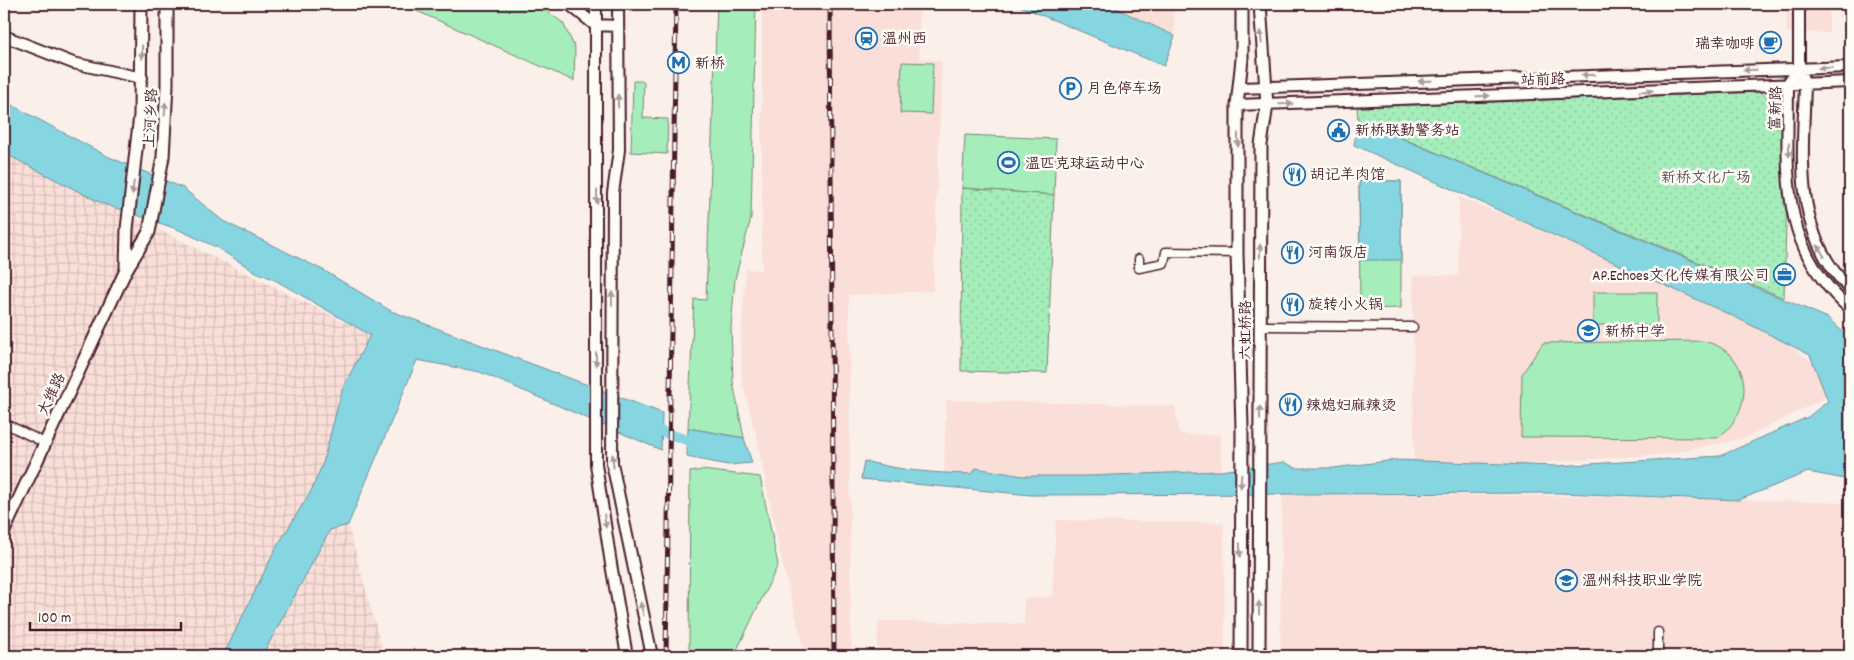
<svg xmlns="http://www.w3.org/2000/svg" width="1854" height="660" viewBox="0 0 1854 660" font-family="Dekko,'LXGW WenKai TC',sans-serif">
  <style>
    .built { fill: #f9dfd8 }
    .industrial { fill: url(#industrial-grid) }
    .green { fill: #a5edba; stroke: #788672 }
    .park { fill: url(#park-dots); stroke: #788672 }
    .water { fill: #86d6e2; stroke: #6e8d99 }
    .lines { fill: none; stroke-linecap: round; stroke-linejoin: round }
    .canal { stroke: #86d6e2; stroke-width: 10 }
    .minor-casing { stroke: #4a1f2b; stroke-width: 11 }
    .tertiary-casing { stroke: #4a1f2b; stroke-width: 14 }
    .secondary-casing { stroke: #4a1f2b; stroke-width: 15 }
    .minor { stroke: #fdfcf7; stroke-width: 8 }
    .tertiary { stroke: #fdfcf7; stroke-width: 10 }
    .secondary { stroke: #fdfcf7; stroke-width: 11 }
    .rail-casing { stroke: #4a1f2b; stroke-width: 5 }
    .rail { stroke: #fdfcf7; stroke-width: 3; stroke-dasharray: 9; stroke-linecap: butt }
    .oneway { fill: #ac999b }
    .labels { text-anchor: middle; stroke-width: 5; stroke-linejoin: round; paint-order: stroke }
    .poi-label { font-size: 15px; fill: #4a1f2b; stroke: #fdfcf7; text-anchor: start }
    .street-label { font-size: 15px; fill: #4a1f2b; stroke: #fdfcf7 }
    .park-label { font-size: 15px; fill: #61524f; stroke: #fdfcf7 }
  </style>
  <defs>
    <pattern id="industrial-grid" width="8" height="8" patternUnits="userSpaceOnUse" patternTransform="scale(1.25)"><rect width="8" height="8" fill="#f9dfd8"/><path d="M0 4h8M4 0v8" fill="none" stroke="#d7bfba"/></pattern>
    <pattern id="park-dots" width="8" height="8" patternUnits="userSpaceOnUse" patternTransform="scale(1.25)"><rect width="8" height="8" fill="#a5edba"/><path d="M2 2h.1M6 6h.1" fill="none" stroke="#90cba0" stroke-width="1.8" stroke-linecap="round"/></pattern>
  </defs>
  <rect width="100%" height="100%" fill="#fbefe9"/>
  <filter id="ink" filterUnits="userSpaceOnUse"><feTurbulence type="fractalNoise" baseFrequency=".02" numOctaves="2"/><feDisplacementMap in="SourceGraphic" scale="10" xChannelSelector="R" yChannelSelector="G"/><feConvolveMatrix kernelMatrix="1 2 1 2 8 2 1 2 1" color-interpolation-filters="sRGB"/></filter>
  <g filter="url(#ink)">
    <path class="built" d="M762,4H919V58L942,61L933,291L849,295L851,656H806L783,567L756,434L742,381L741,339L746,269L762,270Z
      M1107,4H1173L1175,36Z
      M1787,4H1829V33L1787,32Z
      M1459,197L1601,253L1774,335L1821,368L1826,397L1746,438L1667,454L1507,465L1414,463L1413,276L1458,275Z
      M946,400L1175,406L1179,434L1221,435V471L1087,476H1023L977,468L973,474H944Z
      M1282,494L1592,496L1850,503V656H1280Z
      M1056,520L1224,523L1225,656H877L878,621L1024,624V598L1052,597Z"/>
    <path class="industrial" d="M4,153L371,335L348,525L384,656H4Z"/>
    <path class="green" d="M401,4H537L563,23L575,48L574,81Z
      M717,4H756L751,218L735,279L731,328L733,382L744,438L688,428L694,299L706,300Z
      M902,62L933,63L931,114L900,113Z
      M633,81H644L643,118L668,119L667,154L631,152Z
      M965,135L1056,139L1054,195L962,188Z
      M1359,181H1401V308L1360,309Z
      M1593,292H1657V325H1593Z
      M1702,341C1753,350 1757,411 1717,438L1521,437L1522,374L1543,343Z
      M703,470L760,477L778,565L734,656H689L690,472Z"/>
    <path class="park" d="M1761,92L1789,116L1784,298L1358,120L1357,107Z
      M962,188L1054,195L1047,373L961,371Z"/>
    <path class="water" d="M1015,4H1107L1175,36L1164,66Z
      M4,101L109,157L183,188L223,221L323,270L391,311L662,413L661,450L480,372L417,360L348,525L330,530L262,656H223L276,548L311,491L323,463L342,390L370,335L275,280L254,271L216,247L177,229L101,203L4,153Z
      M1358,120L1828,318L1846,335H1850V480L1808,472L1739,500L1560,493L1031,495L861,479L864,461C903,471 932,473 972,474L976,468L1023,476H1087L1221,471L1284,462L1296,468H1334L1395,460L1556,466L1720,456L1808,417L1828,401L1810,355L1733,316L1354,145Z
      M1359,181H1401V260H1360Z
      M688,428L744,438L752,463L728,465L687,457Z"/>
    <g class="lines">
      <path class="canal" d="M649,427L701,445"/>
      <defs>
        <path id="minor" d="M1139,259V268L1164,263L1166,252L1237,253
          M1260,326L1413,327
          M4,423L45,443
          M1658,656V632"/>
        <path id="tertiary" d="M569,4L595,25L617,26
          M596,4V464L611,564L627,656
          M618,4L619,150L613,193L612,463L652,656
          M1799,4V68L1805,84C1803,158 1792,233 1850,289
          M4,36L73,63L142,78
          M1799,68L1788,83C1788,172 1777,245 1850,309
          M1240,88L1850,67
          M1237,105L1850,82"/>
        <path id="secondary" d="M126,268L127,229L140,115L141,4
          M4,531L126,270L149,232L163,157L167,85V4
          M1241,656L1242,428L1237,253V105L1242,59V4
          M1259,656L1261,145L1267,105L1260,4"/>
      </defs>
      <use href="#minor" class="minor-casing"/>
      <use href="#tertiary" class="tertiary-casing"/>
      <use href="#secondary" class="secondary-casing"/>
      <use href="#minor" class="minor"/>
      <use href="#tertiary" class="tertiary"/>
      <use href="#secondary" class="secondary"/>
      <defs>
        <path id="rail" d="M830,4L834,656
          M666,656L676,4"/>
      </defs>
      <use href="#rail" class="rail-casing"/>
      <use href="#rail" class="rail"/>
    </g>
    <defs><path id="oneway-solid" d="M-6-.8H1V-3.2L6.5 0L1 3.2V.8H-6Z" transform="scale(1.25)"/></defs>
    <g class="oneway">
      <use href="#oneway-solid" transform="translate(1261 37) rotate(-96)"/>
      <use href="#oneway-solid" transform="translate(142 52) rotate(90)"/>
      <use href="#oneway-solid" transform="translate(1825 68) rotate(179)"/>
      <use href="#oneway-solid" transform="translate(1750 70) rotate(178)"/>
      <use href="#oneway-solid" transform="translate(1588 75) rotate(178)"/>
      <use href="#oneway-solid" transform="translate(1425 81) rotate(178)"/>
      <use href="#oneway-solid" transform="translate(1646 91) rotate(-3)"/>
      <use href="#oneway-solid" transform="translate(1483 96) rotate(-1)"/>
      <use href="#oneway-solid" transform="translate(618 101) rotate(-91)"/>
      <use href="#oneway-solid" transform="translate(1286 104) rotate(-2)"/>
      <use href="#oneway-solid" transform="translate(165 109) rotate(-87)"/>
      <use href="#oneway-solid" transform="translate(1238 140) rotate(90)"/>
      <use href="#oneway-solid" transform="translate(1789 150) rotate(89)"/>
      <use href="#oneway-solid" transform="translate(133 188) rotate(97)"/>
      <use href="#oneway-solid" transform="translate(597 197) rotate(90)"/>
      <use href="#oneway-solid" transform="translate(1260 251) rotate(-89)"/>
      <use href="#oneway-solid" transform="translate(1821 251) rotate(-121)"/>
      <use href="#oneway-solid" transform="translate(612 298) rotate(-89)"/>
      <use href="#oneway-solid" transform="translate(596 359) rotate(90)"/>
      <use href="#oneway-solid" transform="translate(1260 413) rotate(-90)"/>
      <use href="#oneway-solid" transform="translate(613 461) rotate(-95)"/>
      <use href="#oneway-solid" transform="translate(1241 481) rotate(92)"/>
      <use href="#oneway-solid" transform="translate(605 521) rotate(82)"/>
      <use href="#oneway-solid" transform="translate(1240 550) rotate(89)"/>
      <use href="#oneway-solid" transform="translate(1259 608) rotate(-90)"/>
      <use href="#oneway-solid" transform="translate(642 609) rotate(-102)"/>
    </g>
  </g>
  <defs>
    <symbol id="station-ring" viewBox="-11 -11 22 22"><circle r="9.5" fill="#fdfcf7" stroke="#1f6fb2" stroke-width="1.5"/><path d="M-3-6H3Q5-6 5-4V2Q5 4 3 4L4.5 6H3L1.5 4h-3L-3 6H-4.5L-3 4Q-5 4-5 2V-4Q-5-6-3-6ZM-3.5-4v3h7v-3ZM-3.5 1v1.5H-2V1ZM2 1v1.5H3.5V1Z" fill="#1f6fb2"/></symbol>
    <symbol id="cafe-ring" viewBox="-11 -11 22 22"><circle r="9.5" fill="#fdfcf7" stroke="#1f6fb2" stroke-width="1.5"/><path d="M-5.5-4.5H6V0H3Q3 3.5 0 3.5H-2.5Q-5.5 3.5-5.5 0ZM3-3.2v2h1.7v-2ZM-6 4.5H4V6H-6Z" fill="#1f6fb2"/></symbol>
    <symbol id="metro-ring" viewBox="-11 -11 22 22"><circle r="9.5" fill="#fdfcf7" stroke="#1f6fb2" stroke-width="1.5"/><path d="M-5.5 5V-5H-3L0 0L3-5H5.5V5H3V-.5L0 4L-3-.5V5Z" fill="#1f6fb2"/></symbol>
    <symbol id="parking-ring" viewBox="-11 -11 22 22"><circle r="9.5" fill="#fdfcf7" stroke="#1f6fb2" stroke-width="1.5"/><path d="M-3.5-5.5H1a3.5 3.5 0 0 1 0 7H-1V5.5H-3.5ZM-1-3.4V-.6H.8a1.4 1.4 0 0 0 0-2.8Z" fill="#1f6fb2"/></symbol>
    <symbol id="civic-ring" viewBox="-11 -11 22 22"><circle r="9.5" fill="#fdfcf7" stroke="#1f6fb2" stroke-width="1.5"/><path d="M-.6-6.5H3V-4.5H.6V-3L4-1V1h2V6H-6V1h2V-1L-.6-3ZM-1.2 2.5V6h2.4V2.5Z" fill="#1f6fb2"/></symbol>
    <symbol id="stadium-ring" viewBox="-11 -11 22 22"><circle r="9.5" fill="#fdfcf7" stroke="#1f6fb2" stroke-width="1.5"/><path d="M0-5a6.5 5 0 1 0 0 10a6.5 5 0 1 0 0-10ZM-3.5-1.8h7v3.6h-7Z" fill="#1f6fb2"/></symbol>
    <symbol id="restaurant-ring" viewBox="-11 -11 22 22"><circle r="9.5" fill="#fdfcf7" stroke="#1f6fb2" stroke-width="1.5"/><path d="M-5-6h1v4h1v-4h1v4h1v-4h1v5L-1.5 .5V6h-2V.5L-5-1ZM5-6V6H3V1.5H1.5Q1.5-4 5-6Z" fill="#1f6fb2"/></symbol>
    <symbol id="office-ring" viewBox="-11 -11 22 22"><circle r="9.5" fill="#fdfcf7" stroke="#1f6fb2" stroke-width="1.5"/><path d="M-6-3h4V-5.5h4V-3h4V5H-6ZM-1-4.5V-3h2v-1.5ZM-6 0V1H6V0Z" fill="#1f6fb2"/></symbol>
    <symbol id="school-ring" viewBox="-11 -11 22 22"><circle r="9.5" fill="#fdfcf7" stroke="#1f6fb2" stroke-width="1.5"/><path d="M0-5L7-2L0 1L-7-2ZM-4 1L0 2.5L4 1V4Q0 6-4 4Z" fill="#1f6fb2"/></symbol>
    <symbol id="university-ring" viewBox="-11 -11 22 22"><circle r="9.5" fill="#fdfcf7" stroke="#1f6fb2" stroke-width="1.5"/><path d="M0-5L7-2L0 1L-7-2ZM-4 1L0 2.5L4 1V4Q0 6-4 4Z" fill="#1f6fb2"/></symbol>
  </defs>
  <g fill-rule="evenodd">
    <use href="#station-ring" x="854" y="26" width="25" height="25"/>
    <use href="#cafe-ring" x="1758" y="30" width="25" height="25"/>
    <use href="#metro-ring" x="666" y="50" width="25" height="25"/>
    <use href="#parking-ring" x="1058" y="76" width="25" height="25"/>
    <use href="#civic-ring" x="1326" y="118" width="25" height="25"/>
    <use href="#stadium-ring" x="996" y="150" width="25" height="25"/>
    <use href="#restaurant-ring" x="1282" y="162" width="25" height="25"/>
    <use href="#restaurant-ring" x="1280" y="240" width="25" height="25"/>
    <use href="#office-ring" x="1772" y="262" width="25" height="25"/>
    <use href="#restaurant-ring" x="1280" y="292" width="25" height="25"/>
    <use href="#school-ring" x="1576" y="318" width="25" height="25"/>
    <use href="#restaurant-ring" x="1278" y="392" width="25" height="25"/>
    <use href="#university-ring" x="1554" y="568" width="25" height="25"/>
  </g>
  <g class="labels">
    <g class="poi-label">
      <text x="882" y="43">温州西</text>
      <text x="1755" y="48" text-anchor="end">瑞幸咖啡</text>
      <text x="695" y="68">新桥</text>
      <text x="1087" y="93">月色停车场</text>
      <text x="1355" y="135">新桥联勤警务站</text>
      <text x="1025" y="168">温匹克球运动中心</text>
      <text x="1310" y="179">胡记羊肉馆</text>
      <text x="1308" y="257">河南饭店</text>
      <text x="1769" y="280" text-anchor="end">AP.Echoes文化传媒有限公司</text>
      <text x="1308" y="309">旋转小火锅</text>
      <text x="1605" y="336">新桥中学</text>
      <text x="1306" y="410">辣媳妇麻辣烫</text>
      <text x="1582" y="585">温州科技职业学院</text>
    </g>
    <g class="street-label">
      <text transform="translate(1543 79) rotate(-1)" y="5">站前路</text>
      <text transform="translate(1775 108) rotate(-88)" y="5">富新路</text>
      <text transform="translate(150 118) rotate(-87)" y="5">上河乡路</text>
      <text transform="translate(1245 330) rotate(-90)" y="5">六虹桥路</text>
      <text transform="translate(51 394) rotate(-65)" y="5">大维路</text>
    </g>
    <g class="park-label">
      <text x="1706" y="182">新桥文化广场</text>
    </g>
  </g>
  <rect width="1854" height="660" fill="none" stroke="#fdfcf7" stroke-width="20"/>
  <rect x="10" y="10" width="1834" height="640" fill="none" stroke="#4a1f2b" stroke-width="2" filter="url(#ink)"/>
  <path d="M30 622v8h151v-8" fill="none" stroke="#4a1f2b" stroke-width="2.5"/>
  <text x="38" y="622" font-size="15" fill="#4a1f2b" stroke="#fdfcf7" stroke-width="4" paint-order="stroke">100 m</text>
</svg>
